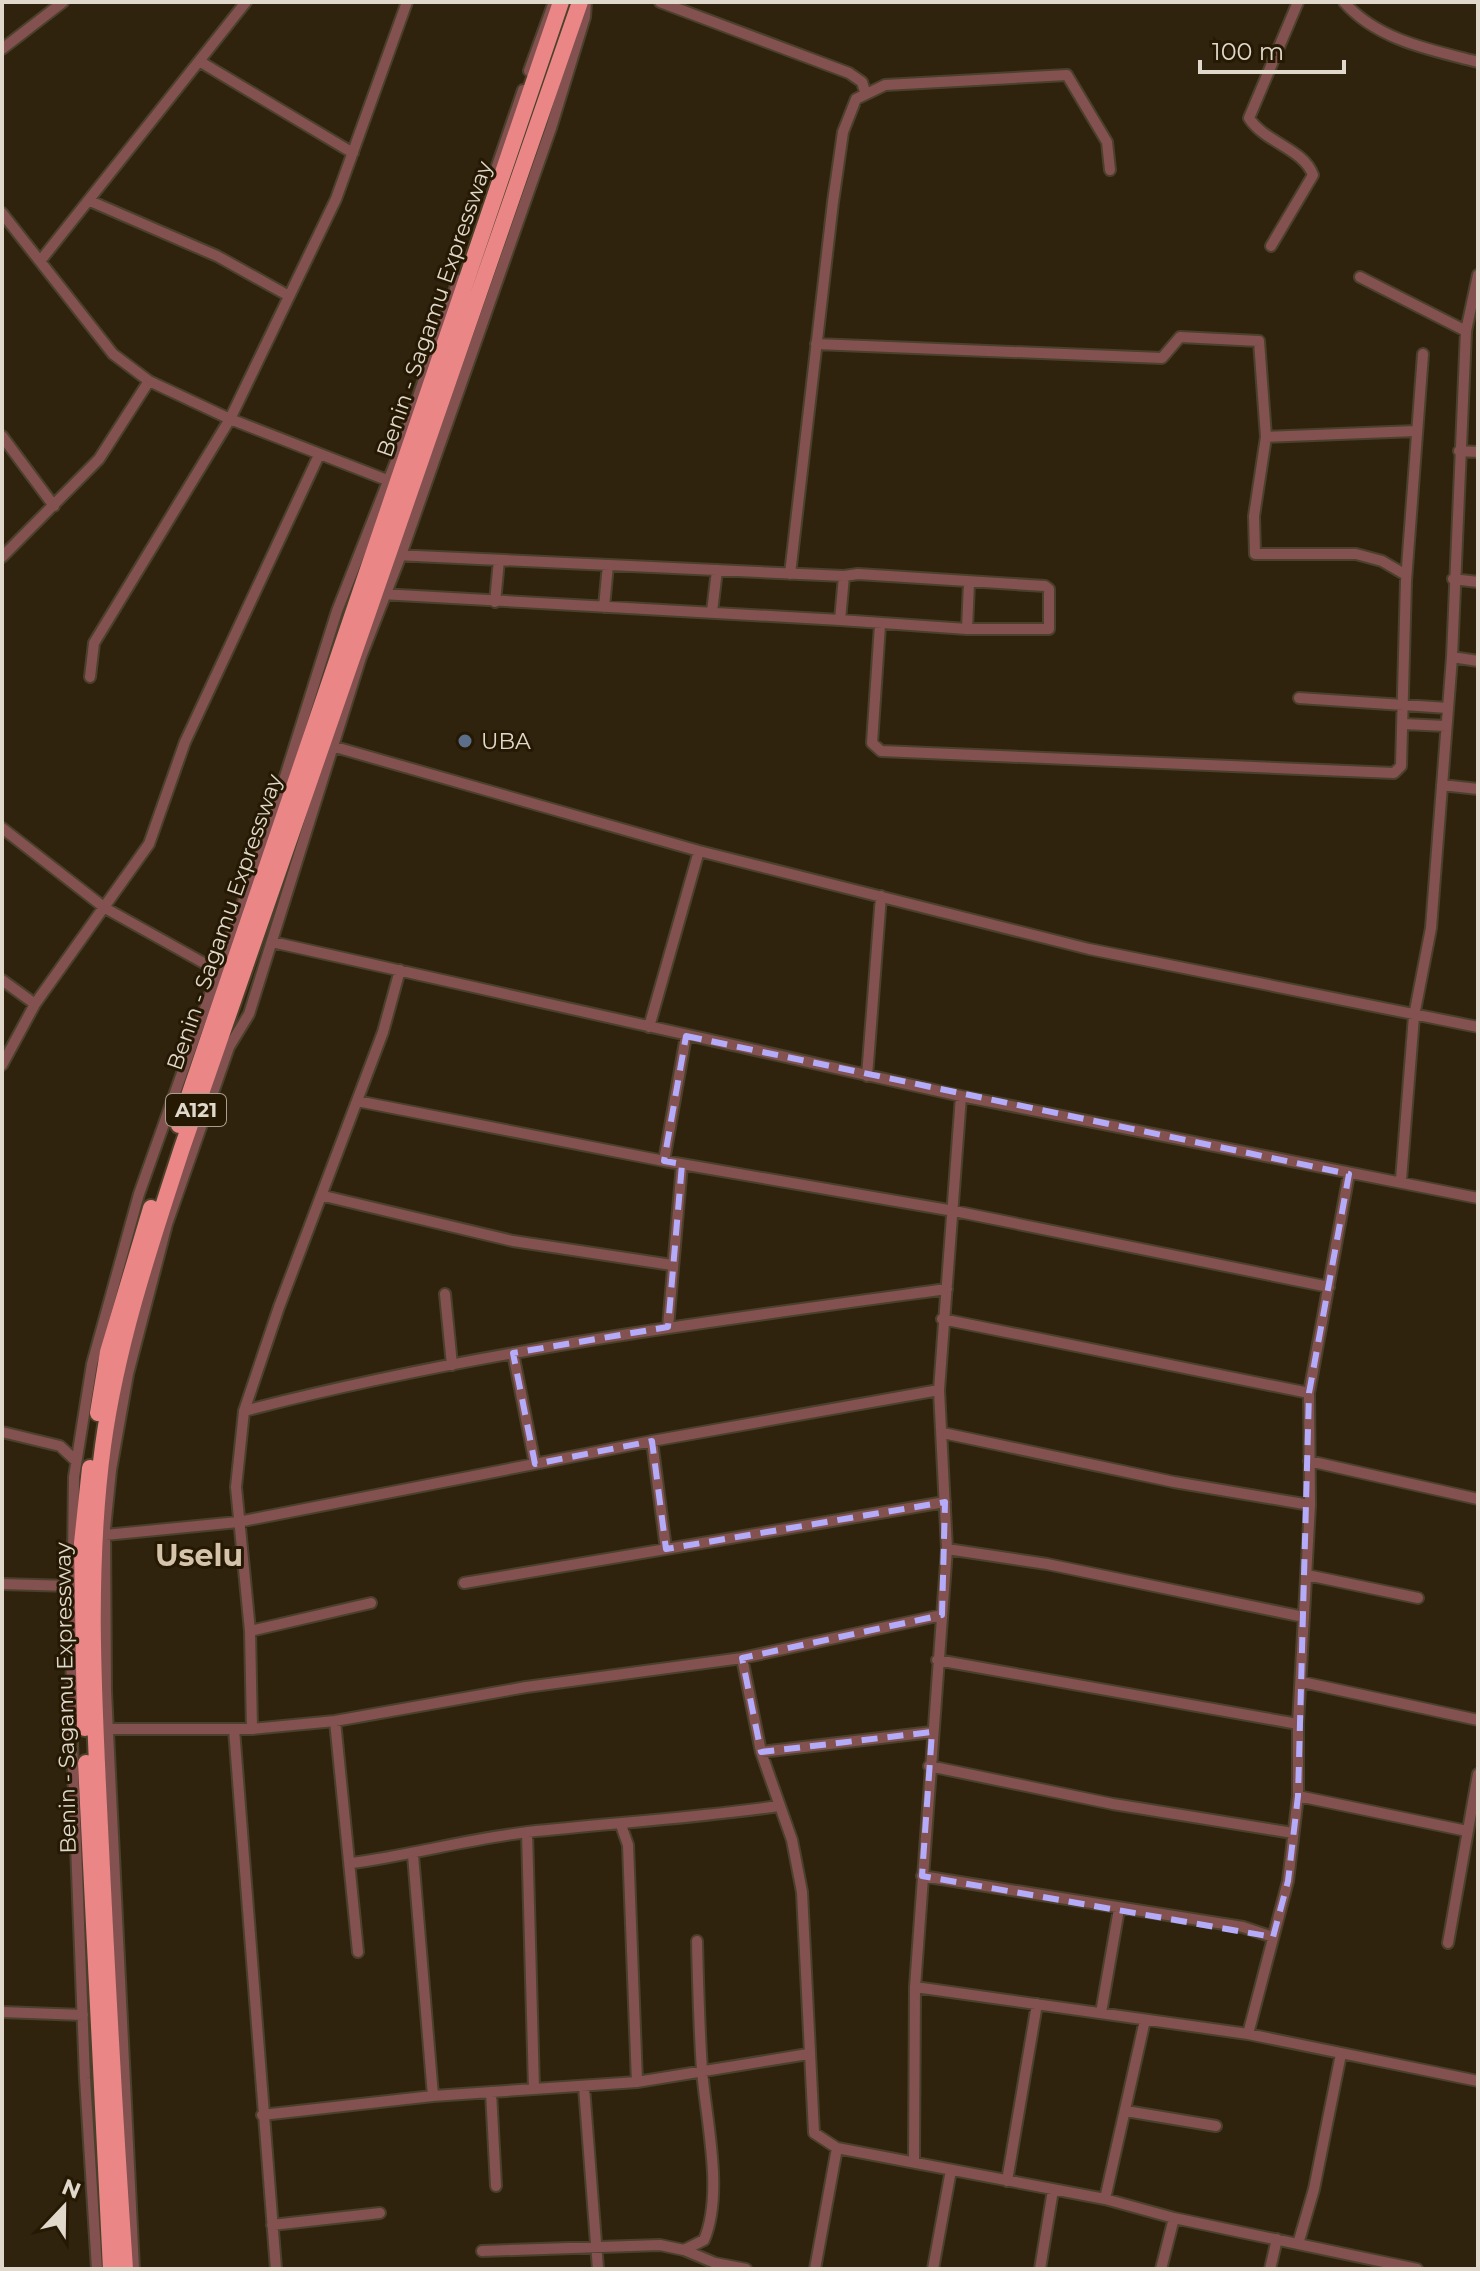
<svg xmlns="http://www.w3.org/2000/svg" width="1480" height="2271" viewBox="0 0 1480 2271" font-family="Montserrat,sans-serif">
  <style>
    .lines { fill: none; stroke-linecap: round; stroke-linejoin: round }
    .minor-casing { stroke: #4b402b; stroke-width: 14 }
    .trunk-casing { stroke: #4b402b; stroke-width: 20 }
    .minor { stroke: #825150; stroke-width: 10 }
    .trunk { stroke: #ea8786; stroke-width: 16 }
    .marked { fill: none; stroke: #b4acf9; stroke-width: 6; stroke-dasharray: 16 10; stroke-linejoin: round }
    .service-dot { fill: #5c6f8a; stroke: #251904; stroke-width: 3 }
    .labels { text-anchor: middle; stroke-width: 6; stroke-linejoin: round; paint-order: stroke }
    .shield { fill: #251904; stroke: #a89f8f; stroke-width: 2 }
    .shield-label { font-size: 20px; font-weight: bold; fill: #e0d8cb }
    .street-label { font-size: 22px; fill: #e0d8cb; stroke: #251904 }
    .poi-label { font-size: 22px; fill: #e0d8cb; stroke: #251904; text-anchor: start }
    .district-label { font-size: 30px; font-weight: bold; fill: #d5c4ab; stroke: #251904 }
  </style>
  <rect width="100%" height="100%" fill="#2f230d"/>
  <g class="lines">
    <defs>
      <path id="minor" d="M660,2L849,73L862,82L865,92
        M1344,2C1377,40 1431,50 1478,62
        M2,49L63,2
        M199,61L353,153
        M529,71L554,2
        M497,166L523,90
        M90,201L217,256L289,296
        M2,213L113,354L149,381L230,419L392,482
        M1271,246L1313,175C1303,148 1265,143 1249,118L1298,2
        M41,260L246,2
        M1360,277L1466,331
        M816,344L1162,358L1180,337L1259,341L1266,437L1254,516L1255,554H1356L1382,561L1406,575
        M2,436L54,506
        M1266,437L1416,431
        M1459,451L1478,452
        M2,557L99,459L149,381
        M790,574L833,202L843,132L856,99L885,85L1067,75L1107,142L1110,170
        M1453,579L1478,582
        M381,594L840,620L967,629H1049V589L1045,586L858,574L844,576L395,555
        M495,602L499,560
        M604,607L608,565
        M712,612L717,570
        M840,620L844,576
        M880,625L872,743L881,751L1394,773L1401,766L1406,581L1423,354
        M967,629L969,583
        M1452,657L1478,661
        M90,677L94,643L230,419L336,199L407,2
        M1299,698L1448,708
        M1404,724L1446,726
        M335,747L699,851L1089,949L1478,1027
        M1442,785L1478,789
        M2,828L105,908L218,971
        M272,942L961,1096L1478,1198
        M2,980L35,1004
        M649,1027L699,851
        M2,1065L35,1004L149,844L185,742L319,455
        M867,1076L881,896
        M357,1101L664,1161L954,1211L1329,1287
        M664,1161L686,1036
        M1401,1180L1414,1016L1431,928L1452,657L1466,331L1478,275
        M324,1196L513,1241L672,1265
        M445,1294L452,1365
        M942,1319L1309,1393
        M668,1327L682,1164
        M513,1353L535,1464
        M244,1411C475,1351 711,1321 947,1289
        M2,1432L60,1446L76,1461
        M943,1433L1174,1482L1310,1505
        M652,1441L666,1549
        M1309,1461L1478,1499
        M105,1535L238,1522L652,1441L939,1390
        M947,1549L1047,1564L1304,1617
        M1307,1575L1418,1598
        M464,1583L945,1502
        M2,1584L70,1586
        M250,1631L371,1603
        M742,1658L761,1752L792,1840L802,1892L814,2133L837,2148L1105,2199L1174,2218L1417,2269
        M937,1660L1298,1724
        M1302,1682L1478,1720
        M335,1721L358,1952
        M110,1729H252L335,1721L526,1687L742,1658L942,1615
        M234,1729L276,2269
        M252,1729L250,1631L236,1487L244,1411L279,1307L383,1032L400,970
        M761,1752L932,1732
        M929,1766L1113,1804L1293,1833
        M1298,1796L1467,1831
        M621,1825L628,1845L637,2082
        M527,1832L534,2089
        M413,1855L433,2096
        M352,1863C411,1855 468,1839 528,1832C612,1823 696,1818 779,1806
        M922,1876L1243,1927L1273,1937
        M1448,1943L1478,1774
        M915,1987L1248,2034L1478,2081
        M2,2012L83,2015
        M1101,2013L1119,1909
        M1248,2034L1288,1881L1298,1796V1724L1310,1505L1309,1393L1349,1174
        M584,2087L598,2269
        M491,2092L496,2186
        M1126,2111L1216,2126
        M262,2115L433,2096L637,2082L808,2054
        M914,2162L915,1987L947,1549L939,1390L961,1096
        M1007,2181L1037,2004
        M1105,2199L1145,2020
        M272,2225L380,2213
        M1298,2244L1314,2189L1341,2054
        M684,2250L715,2263L746,2269
        M482,2251L660,2245L684,2250L704,2240C724,2193 706,2121 702,2070C699,2027 698,1984 697,1941
        M97,2269L85,2078L71,1716L74,1477L92,1364L139,1194L267,834L337,611L396,461L458,280
        M134,2269L106,1691L105,1529L111,1470L128,1374L167,1224L229,1047L249,1014L361,657L401,555L551,128L585,17L586,2
        M815,2269L837,2148
        M933,2269L951,2170
        M1040,2269L1053,2190
        M1161,2269L1174,2218
        M1270,2269L1277,2239"/>
      <path id="trunk" d="M179,1125L561,2
        M98,1413L108,1352L151,1208
        M85,1728L82,1543L90,1468
        M86,1763L111,2269
        M125,2269C115,2122 107,1975 100,1827C94,1701 86,1572 103,1446C117,1344 150,1246 182,1148L580,2"/>
    </defs>
    <use href="#minor" class="minor-casing"/>
    <use href="#trunk" class="trunk-casing"/>
    <use href="#minor" class="minor"/>
    <use href="#trunk" class="trunk"/>
  </g>
  <path class="marked" d="M686,1036L1349,1174L1309,1393L1298,1796L1288,1881L1273,1937L922,1876L932,1732L761,1752L742,1658L942,1615L945,1502L666,1549L652,1441L535,1464L513,1353L668,1327L682,1164L664,1161Z"/>
  <circle class="service-dot" cx="465" cy="741" r="8"/>
  <g class="labels">
    <rect class="shield" x="166" y="1094" width="60" height="32" rx="6"/>
    <g class="shield-label">
      <text x="196" y="1117">A121</text>
    </g>
    <g class="street-label">
      <text transform="translate(434 309) rotate(-71)" y="8">Benin - Sagamu Expressway</text>
      <text transform="translate(224 922) rotate(-71)" y="8">Benin - Sagamu Expressway</text>
      <text transform="translate(65 1698) rotate(-91)" y="8">Benin - Sagamu Expressway</text>
    </g>
    <g class="poi-label">
      <text x="481" y="749">UBA</text>
    </g>
    <g class="district-label">
      <text x="199" y="1566">Uselu</text>
    </g>
  </g>
  <rect width="1480" height="2271" fill="none" stroke="#e0d8cb" stroke-width="8"/>
  <g transform="translate(64 2207) rotate(22)" stroke="#251904" stroke-width="6" paint-order="stroke">
  <path d="M0-6L14 30L0 20L-14 30Z" fill="#e0d8cb"/>
  <text y="-12" font-size="22" font-weight="bold" text-anchor="middle" fill="#e0d8cb">N</text>
  </g>
  <path d="M1200 60v12h144v-12" fill="none" stroke="#e0d8cb" stroke-width="4"/>
  <text x="1212" y="60" font-size="24" fill="#e0d8cb" stroke="#251904" stroke-width="6" paint-order="stroke">100 m</text>
</svg>
